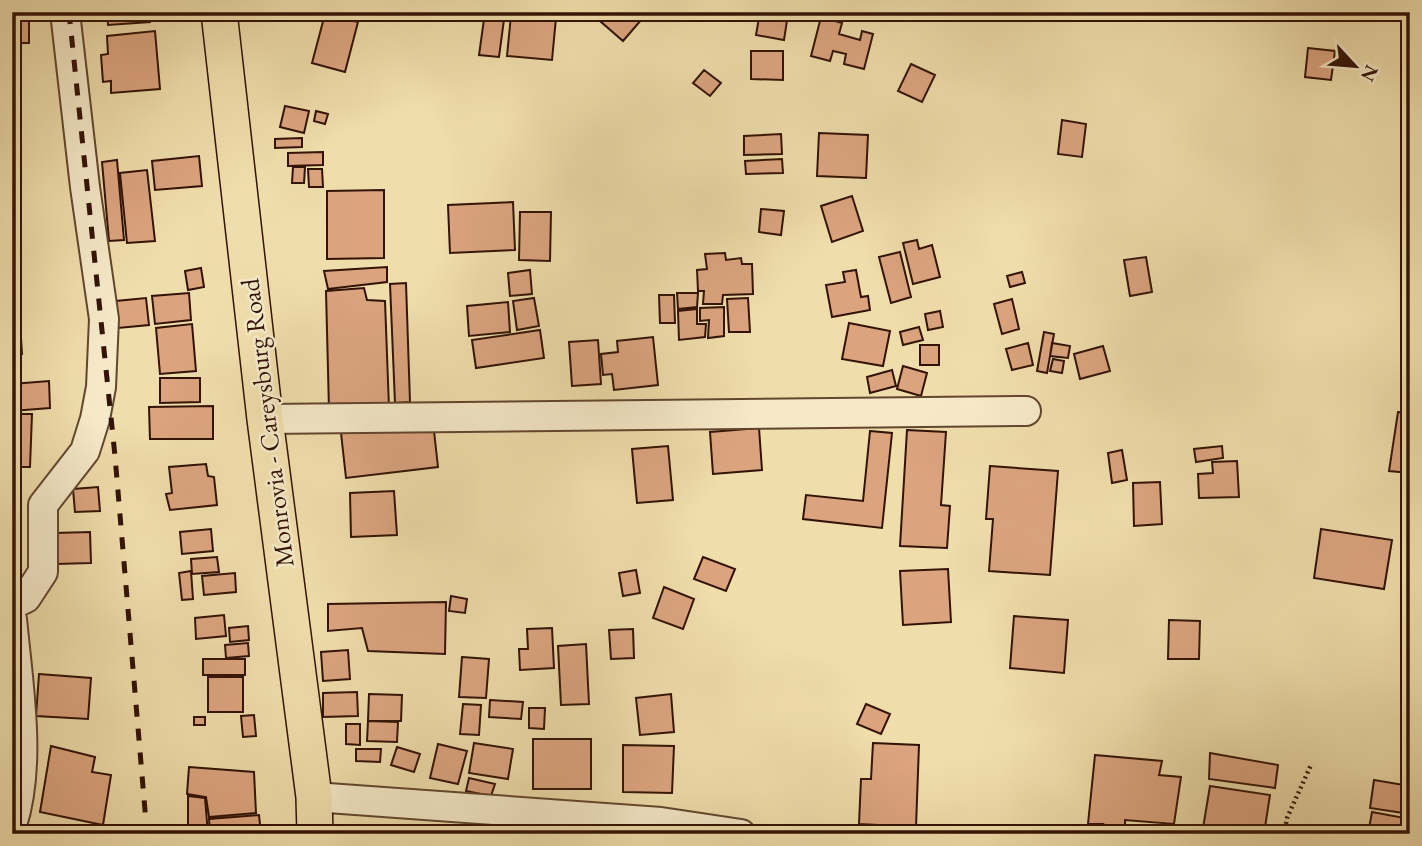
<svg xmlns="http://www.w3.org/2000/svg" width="1422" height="846" viewBox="0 0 1422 846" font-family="'EB Garamond',serif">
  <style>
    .building { fill: #dba47f; stroke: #331305; stroke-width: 2 }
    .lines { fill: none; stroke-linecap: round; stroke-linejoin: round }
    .minor-casing { stroke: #62462e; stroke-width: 32 }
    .major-casing { stroke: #331305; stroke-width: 38 }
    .path { stroke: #331305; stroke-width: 4.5; stroke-dasharray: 2 3.5; stroke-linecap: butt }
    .minor { stroke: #f5e9c8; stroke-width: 28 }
    .major { stroke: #efddab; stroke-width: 35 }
    .rail { stroke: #331305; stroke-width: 5; stroke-dasharray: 12 12; stroke-linecap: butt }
    .labels { text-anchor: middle; stroke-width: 5; stroke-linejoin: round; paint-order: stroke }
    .street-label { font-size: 26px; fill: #331305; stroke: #f5e9c8 }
  </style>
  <rect width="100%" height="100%" fill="#efddab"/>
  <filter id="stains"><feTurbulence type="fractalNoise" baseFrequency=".00286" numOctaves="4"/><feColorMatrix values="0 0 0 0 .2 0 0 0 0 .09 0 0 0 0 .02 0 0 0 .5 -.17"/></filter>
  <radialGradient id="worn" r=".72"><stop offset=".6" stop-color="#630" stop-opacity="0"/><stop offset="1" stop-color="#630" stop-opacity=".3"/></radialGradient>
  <path class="building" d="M12,12H29V43H12Z
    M107,12H149L150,22L108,25Z
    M485,12H505L499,57L479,55Z
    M607,12H648L623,41L600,21Z
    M760,12L788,14L784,40L756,35Z
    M874,12H907L906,18Z
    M325,14L358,22L345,72L312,63Z
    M511,15L556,18L552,60L507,56Z
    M821,17L842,23L839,34L860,40L862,31L873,34L864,69L844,64L846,54L833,51L830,61L811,56Z
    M155,31L160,89L111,93V81L103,82L101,55L108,54L107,36Z
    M1308,48L1335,51L1331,80L1305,77Z
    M751,51H783V80L751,79Z
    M911,64L935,75L922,102L898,91Z
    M704,70L721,83L710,96L693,83Z
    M285,106L309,111L304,133L280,127Z
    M316,111L328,114L325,124L314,121Z
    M1062,120L1086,124L1082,157L1058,154Z
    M819,133L868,135L866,178L817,176Z
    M781,134L782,154L744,155V136Z
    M302,138V147L275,148V139Z
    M323,152V165L288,166V153Z
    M199,156L202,186L155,190L152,161Z
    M782,159L783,173L746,174L745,161Z
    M117,160L124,240L109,241L102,162Z
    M293,167H305L304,183H292Z
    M308,169H322L323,187H309Z
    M147,170L155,241L127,243L120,173Z
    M384,190V258L327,259V191Z
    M852,196L863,231L832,242L821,206Z
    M513,202L515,250L450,253L448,205Z
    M761,209L784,211L781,235L759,232Z
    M520,212H551L550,261L519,260Z
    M917,240L919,249L932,245L940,277L913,284L903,243Z
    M900,252L911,297L891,303L879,257Z
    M725,253L726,260L741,258L742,264H752L753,294L723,295L722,304H703L704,291H698L697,270L707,269L705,254Z
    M1146,257L1152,292L1130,296L1124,260Z
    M387,267V282L328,289L324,271Z
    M201,268L204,287L188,290L185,271Z
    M530,270L532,294L510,296L508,273Z
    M856,270L861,297L868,296L870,310L832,317L826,285L845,282L843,272Z
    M1022,272L1025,283L1010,287L1007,276Z
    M406,283L410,402L395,403L390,284Z
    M364,288L367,300L385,301L389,408L329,410L326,291Z
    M189,293L191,320L155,324L152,296Z
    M677,293H698L697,307L678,309Z
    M659,295H674L675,323H660Z
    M146,298L149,325L118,328L116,301Z
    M534,298L539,326L517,330L513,301Z
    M748,298L750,332H729L727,299Z
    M1012,299L1019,329L1002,334L994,304Z
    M508,302L510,332L469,336L467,306Z
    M724,307V336L708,338L709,320L700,321V308Z
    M697,309V324H706L705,337L679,340L678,311Z
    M940,311L943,327L928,330L925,314Z
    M20,322L22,354L12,355V323Z
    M849,323L890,331L883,366L842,359Z
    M192,324L196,371L160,374L156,328Z
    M919,327L923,340L903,345L900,332Z
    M540,330L544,358L476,368L472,340Z
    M1044,332L1054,334L1047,373L1037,371Z
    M653,337L658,385L614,390L612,374L603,375L601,354L618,352L617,341Z
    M598,340L601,384L572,386L569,342Z
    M1028,343L1033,365L1012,370L1006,349Z
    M1052,343L1070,346L1068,358L1050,356Z
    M920,345H939V365H920Z
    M1103,346L1110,371L1080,379L1074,354Z
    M1053,359L1064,361L1062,373L1050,371Z
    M903,366L927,373L921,396L897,389Z
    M892,370L896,386L870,393L867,377Z
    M160,378H200V402L160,403Z
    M49,381L50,408L12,411V384Z
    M213,406V439H150L149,407Z
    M1398,412L1410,413V473L1389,471Z
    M12,414H32L30,467H12Z
    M433,422L438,467L346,478L341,433Z
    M759,428L762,470L713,474L710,432Z
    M907,430L946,432L941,505L950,506L947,548L900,546Z
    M870,431L892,433L882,528L803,519L806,495L863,501Z
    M668,446L673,500L637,503L632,449Z
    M1222,446L1223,458L1196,462L1194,449Z
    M1122,450L1127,480L1112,483L1108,453Z
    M1237,461L1239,497L1199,498L1198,474L1213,473L1212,462Z
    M206,464L208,476L214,477L217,505L170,510L166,494L172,493L169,467Z
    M990,466L1058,471L1050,575L989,571L993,519H986Z
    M1160,482L1162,524L1134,526L1133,483Z
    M98,487L100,511L75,512L73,489Z
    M394,491L397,535L351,537L350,493Z
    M211,529L213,551L182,554L180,532Z
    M1321,529L1392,540L1384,589L1314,578Z
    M90,532L91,563L56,564L55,533Z
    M1410,538V556L1403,553Z
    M217,557L219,572L192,574L191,559Z
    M703,557L735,569L726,591L694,579Z
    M948,569L951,622L903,625L900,571Z
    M636,570L640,593L623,596L619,573Z
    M191,571L193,599L182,600L179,573Z
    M235,573L236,592L204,595L202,576Z
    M664,587L694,599L683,629L653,618Z
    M451,596L467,599L465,613L449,611Z
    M446,602L445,654L368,651L362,628L328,631V604Z
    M224,615L226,636L196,639L195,618Z
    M1014,616L1068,620L1064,673L1010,668Z
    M1169,620L1200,621L1199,659H1168Z
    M248,626L249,640L230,642L229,628Z
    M552,628L554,668L520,670L519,649H528L527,629Z
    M633,629L634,658L611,659L609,630Z
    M248,643L249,656L226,658L225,645Z
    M586,644L589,704L561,705L558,646Z
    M348,650L350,679L323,681L321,652Z
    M462,657L489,659L486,698L459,697Z
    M203,659H245V675H203Z
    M39,674L91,678L88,719L36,716Z
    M208,677H243V712H208Z
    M357,692L358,716L323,717V693Z
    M369,694L402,695L401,721H368Z
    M671,694L674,732L640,735L636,698Z
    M490,700L523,702L521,719L489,717Z
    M463,704L481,705L479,735L460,734Z
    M866,704L890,714L881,734L857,724Z
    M529,708H545L544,729L529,728Z
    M254,715L256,736L243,737L241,716Z
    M194,717H205V725H194Z
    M368,721L398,722L397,742L367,741Z
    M346,724H360V745L346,744Z
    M533,739H591V789H533Z
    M474,743L513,749L508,779L469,773Z
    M873,743L919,745L916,827L859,824L861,779H871Z
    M438,744L467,751L458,784L430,778Z
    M623,745L674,746L672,793L623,792Z
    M51,746L95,757L92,772L111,775L103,825L40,812Z
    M397,747L420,754L414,772L391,765Z
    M356,749H381L380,762L356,761Z
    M1210,753L1278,765L1275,788L1209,779Z
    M1095,755L1162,761L1159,775L1181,777L1174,824L1125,820V834H1099L1103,824H1088Z
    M189,767L254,772L256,813L209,817L206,797L187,794Z
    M469,778L495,784L491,796L466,791Z
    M1374,780L1410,786V814L1370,808Z
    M1210,786L1270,795L1264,834H1202Z
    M188,796L205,798L208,834H188Z
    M1372,812L1410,819V834H1368Z
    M259,815L261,834H210L209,819Z
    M356,827L522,833L356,834Z"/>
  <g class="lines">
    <defs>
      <path id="minor" d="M265,419L1026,411
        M12,605L26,598L43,572V505L85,451L95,419L101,387L104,319L85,187L65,12
        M12,619C18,683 32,763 12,825
        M314,797L661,822L741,834"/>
      <path id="major" d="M219,12L265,419L314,797L315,834"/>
    </defs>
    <use href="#minor" class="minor-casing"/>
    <use href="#major" class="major-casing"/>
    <path class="path" d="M1282,834L1285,829L1287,818L1311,765"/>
    <use href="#minor" class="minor"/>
    <use href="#major" class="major"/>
    <path class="rail" d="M69,12L115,456L147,834"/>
  </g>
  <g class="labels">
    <g class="street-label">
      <text transform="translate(267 423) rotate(-97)" y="9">Monrovia - Careysburg Road</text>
    </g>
  </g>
  <rect width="1422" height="846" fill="none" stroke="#efddab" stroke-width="42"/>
  <rect x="14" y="14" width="1394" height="818" fill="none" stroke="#331305" stroke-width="3.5"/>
  <rect x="21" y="21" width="1380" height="804" fill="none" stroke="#331305" stroke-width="2"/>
  <g transform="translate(1355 66) rotate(116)" stroke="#f5e9c8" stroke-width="5" paint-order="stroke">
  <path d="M0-5L12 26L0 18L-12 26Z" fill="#331305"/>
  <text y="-10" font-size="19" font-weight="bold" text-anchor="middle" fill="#331305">N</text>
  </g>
  <rect width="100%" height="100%" filter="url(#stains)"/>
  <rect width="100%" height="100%" fill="url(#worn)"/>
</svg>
